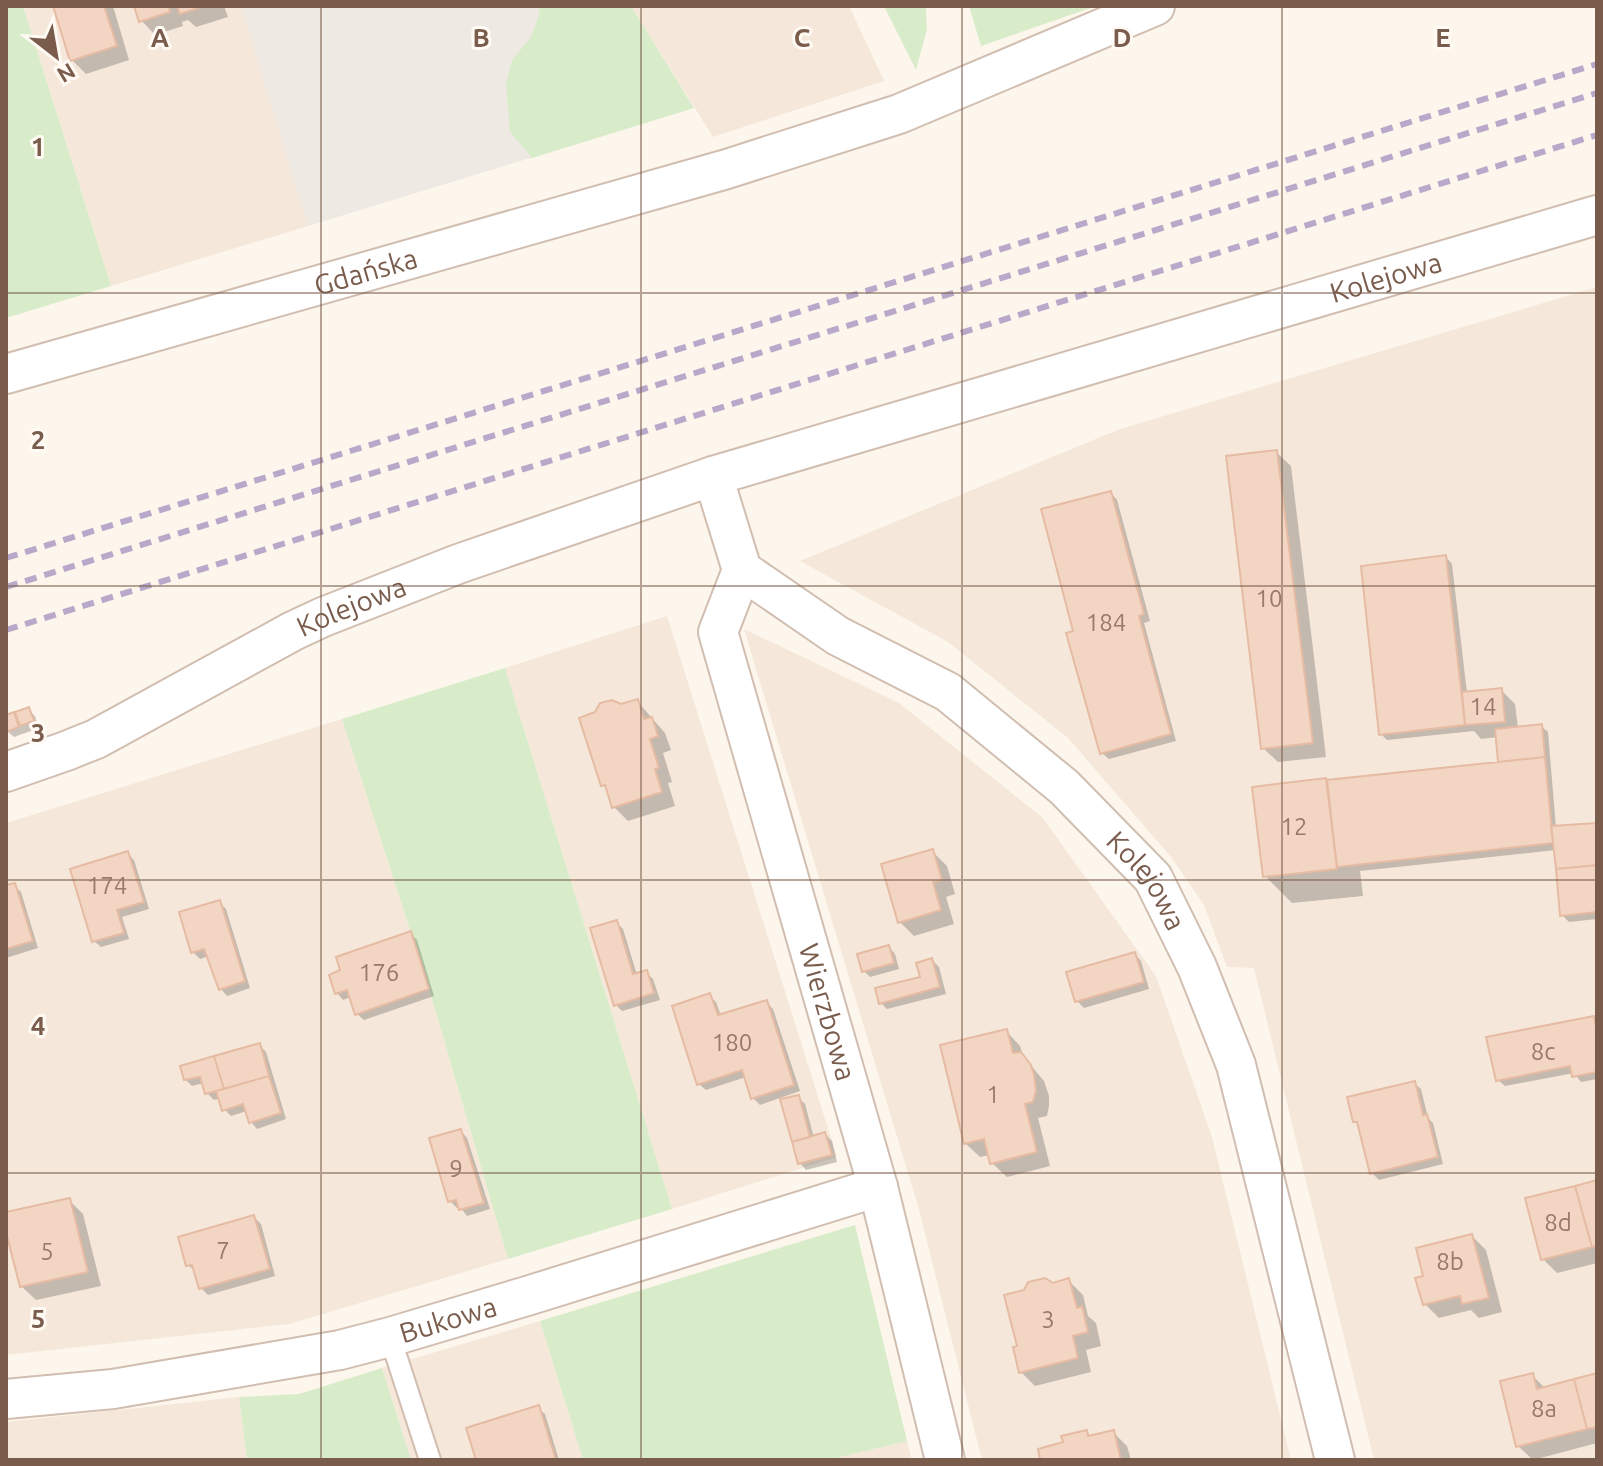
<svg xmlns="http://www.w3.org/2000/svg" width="1603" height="1466" viewBox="0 0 1603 1466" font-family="Ubuntu,sans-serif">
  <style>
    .residential { fill: #f5e8da }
    .industrial { fill: #efe9e4 }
    .green { fill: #d8ecc9 }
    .shadow { fill: #0003 }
    .building { fill: #f3d5c3; stroke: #e6bba3; stroke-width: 2 }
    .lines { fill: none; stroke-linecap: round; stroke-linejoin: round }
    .service-casing { stroke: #d1beb0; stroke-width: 24 }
    .minor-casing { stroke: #d1beb0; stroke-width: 42 }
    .service { stroke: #fff; stroke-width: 20 }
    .minor { stroke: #fff; stroke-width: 38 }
    .rail { stroke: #b9a8c9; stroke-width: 6; stroke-dasharray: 12 8; stroke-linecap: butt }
    .grid { fill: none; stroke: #7a5c4d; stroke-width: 2; stroke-opacity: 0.55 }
    .labels { text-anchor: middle; stroke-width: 6; stroke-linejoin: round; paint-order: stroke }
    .number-label { font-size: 24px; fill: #987a6a }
    .street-label { font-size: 28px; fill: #7a5c4d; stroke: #fffaf3 }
    .grid-label { font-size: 26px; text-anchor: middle; font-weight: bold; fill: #7a5c4d; stroke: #fffaf3; stroke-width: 6; stroke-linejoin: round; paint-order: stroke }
  </style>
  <rect width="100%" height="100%" fill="#fdf6ec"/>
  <path class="residential" d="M23,6H241L308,226L111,286Z
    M631,6H849L884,81L713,137Z
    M1597,287V1460H1374L1254,968L1227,967L1204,905L1171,857L1068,738L948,642L800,561L1120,429Z
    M667,616L837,1157L672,1209L505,668Z
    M744,629L899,703L1043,818L1156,976L1212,1137L1291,1460H982L918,1206Z
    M342,719L429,989L508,1259L289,1324L6,1355V823Z
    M540,1321L583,1460H411L382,1368Z
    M239,1397L247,1460H6V1422Z
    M907,1441L912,1460H828Z"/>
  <path class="industrial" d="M241,6H631L694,108L308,226Z"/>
  <path class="green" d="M6,6H23L111,286L6,318Z
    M538,6H631L694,108L532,158L510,132L506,84L512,60L531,37L540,12Z
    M884,6H926L927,29L916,70Z
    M969,6H1096L981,46Z
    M505,668L672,1209L508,1259L429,989L342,719Z
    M855,1225L907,1441L828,1460H583L540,1321Z
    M382,1368L411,1460H247L239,1397L299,1394Z"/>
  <path class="shadow" d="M55,6H113L129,60L86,74L72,60Z
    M136,6H224L228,17L196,27L188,20L182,22L183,26L155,35L141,20Z
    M1276,452L1291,466L1326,757L1278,762L1263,748Z
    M1111,493L1117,500L1150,621L1144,623L1176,741L1109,759L1102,753L1075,632Z
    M1446,557L1452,564L1467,693L1501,690L1515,704L1518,728L1541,726L1548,732L1556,828L1597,825V919L1569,922L1562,915L1556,850L1360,871L1363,896L1292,903L1265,876L1326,780L1328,782L1501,764L1498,737L1481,739L1474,731L1387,740L1381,734Z
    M637,701L665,733L671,750L663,753L672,782L668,783L675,806L628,821L614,807L609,791L602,784L597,714Z
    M28,709L35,716L39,728L14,737L7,731L6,717Z
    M933,852L947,866L955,894L946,897L954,924L914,936L900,922Z
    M127,853L134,860L149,909L122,917L129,939L101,947L94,941Z
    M14,885L21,892L38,948L6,958V887Z
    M219,902L226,909L250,988L227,996L221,989L209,956L200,959L193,952Z
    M616,922L623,929L637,975L646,972L653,979L660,1000L622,1011L616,1005Z
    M411,934L417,940L434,996L364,1020L357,1014L351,997L343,1000L337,993Z
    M889,947L895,954L899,969L870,977L863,970Z
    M1135,954L1141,961L1149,989L1084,1008L1077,1001Z
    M932,960L939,967L946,994L887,1009L881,1003L922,979Z
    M710,996L716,1002L721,1016L766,1002L773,1009L800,1091L760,1105L753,1098L746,1077L706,1090L699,1084Z
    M1594,1019L1597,1022V1079L1581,1082L1574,1073L1505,1086L1498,1080Z
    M1006,1031L1020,1046L1023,1056L1044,1081L1049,1096V1106L1047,1116L1038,1118L1050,1166L1007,1177L992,1163L990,1155L980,1157L965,1143Z
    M259,1045L266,1052L286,1119L257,1129L251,1122L247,1111L231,1116L224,1109L221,1098L214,1100L207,1093L204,1083L192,1086L185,1079Z
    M1414,1083L1421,1089L1428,1118L1433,1123L1443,1164L1379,1180L1372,1173L1360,1127L1355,1121Z
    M798,1097L805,1104L814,1138L825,1134L832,1141L837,1162L806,1170L800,1163Z
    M461,1131L467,1138L490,1209L467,1216L460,1207L457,1208L450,1201Z
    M1597,1182V1263L1557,1273L1543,1259Z
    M69,1200L83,1214L101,1286L36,1300L21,1286L6,1223V1214Z
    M254,1217L261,1224L275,1276L208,1295L201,1288L196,1272L188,1265Z
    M1472,1236L1486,1250L1502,1312L1479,1318L1471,1310L1439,1318L1425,1304V1277Z
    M1069,1281L1083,1295L1088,1316L1096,1323L1101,1346L1086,1350L1091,1372L1035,1386L1021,1372L1019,1348L1053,1285Z
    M1532,1375L1546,1389L1597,1375V1443L1533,1460L1518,1446Z
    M538,1408L545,1414L559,1460H478Z
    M1086,1432L1092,1437L1113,1432L1127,1446L1131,1460H1042Z"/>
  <path class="building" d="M53,6H104L117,46L70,61Z
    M134,6H174L169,7L170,12L139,22Z
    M177,6H205L180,14Z
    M1277,450L1313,743L1261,749L1226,456Z
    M1111,491L1144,614L1139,616L1171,734L1100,754L1066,633L1073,631L1041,509Z
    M1446,555L1465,725L1379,735L1361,566Z
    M1502,688L1505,722L1465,725L1462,692Z
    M638,699L644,719L652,717L658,736L650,739L659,768L655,769L662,792L612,808L605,785L601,786L579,718L595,712L600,703L612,700L621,704Z
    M29,707L34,721L20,726L15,712Z
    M14,712L19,727L6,732V715Z
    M1542,724L1545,757L1498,762L1495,729Z
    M1545,757L1553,843L1337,867L1327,780Z
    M1326,778L1337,869L1263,877L1252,787Z
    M1597,823V865L1556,869L1551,826Z
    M933,849L942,880L933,882L941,910L898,923L881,864Z
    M128,851L144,902L117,910L124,933L92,942L70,869Z
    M1597,865V912L1560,916L1556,869Z
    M15,883L33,941L6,949V885Z
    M220,900L245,981L219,990L204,949L191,953L179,912Z
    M617,920L633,974L647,970L654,993L614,1006L590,928Z
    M411,931L429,989L355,1015L347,990L335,994L329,975L340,970L336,957Z
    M889,945L894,963L862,972L857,954Z
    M1135,952L1144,982L1075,1002L1066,972Z
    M932,958L940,987L879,1004L875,988L920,977L916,963Z
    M710,993L718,1015L767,1000L794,1085L751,1099L742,1070L697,1085L672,1006Z
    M1594,1016L1597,1032V1072L1572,1077L1570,1066L1496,1081L1486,1037Z
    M1007,1029L1013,1053L1021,1052L1031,1065L1034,1075L1036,1091L1033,1102L1025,1104L1037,1152L990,1164L984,1139L964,1144L940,1045Z
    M260,1043L269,1076L224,1089L214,1056Z
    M214,1056L224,1089L205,1094L200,1077L184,1080L180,1066Z
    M269,1076L281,1113L249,1123L243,1104L222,1111L216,1091Z
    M1415,1081L1423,1115L1427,1114L1438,1157L1370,1174L1357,1122H1353L1347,1097Z
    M799,1095L810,1137L792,1142L780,1099Z
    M461,1129L484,1203L459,1210L456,1200L448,1202L429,1138Z
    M825,1132L832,1155L798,1164L792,1142Z
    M1597,1180V1246L1592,1247L1575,1186Z
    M1575,1186L1592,1247L1541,1260L1525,1198Z
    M70,1198L88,1272L20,1287L6,1232V1212Z
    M254,1215L270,1269L199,1289L192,1265L186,1266L178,1237Z
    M1472,1234L1489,1298L1462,1304L1460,1296L1423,1305L1415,1278L1423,1276L1416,1248Z
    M1045,1278L1053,1283L1069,1278L1077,1308L1082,1306L1088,1332L1073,1336L1078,1358L1019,1373L1013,1347L1017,1346L1004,1295L1024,1290L1028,1282Z
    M1533,1373L1537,1389L1574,1379L1587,1429L1516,1447L1500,1381Z
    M1597,1373V1427L1587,1429L1574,1379Z
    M539,1405L556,1460H476L466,1428Z
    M1087,1430L1088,1436L1114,1430L1121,1460H1040L1038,1449L1063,1442L1061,1436Z"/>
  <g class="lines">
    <defs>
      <path id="service" d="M390,1337L430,1460"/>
      <g id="minor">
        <path id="s1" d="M6,374L727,169L899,114L1155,6"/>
        <path id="s2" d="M713,476L742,570L838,636L948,692L1064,787L1153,878L1197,967L1236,1065L1335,1460"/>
        <path id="s3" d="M742,570L718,632L878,1187L945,1460"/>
        <path id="s4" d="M6,772L66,751L96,739L293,631L323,617L458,564L713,476L1597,215"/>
        <path id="s5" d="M6,1399L113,1389L340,1350L390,1337L527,1296L878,1187"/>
      </g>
    </defs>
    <use href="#service" class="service-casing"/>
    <use href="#minor" class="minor-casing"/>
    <use href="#service" class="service"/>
    <use href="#minor" class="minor"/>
    <path class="rail" d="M6,558L1597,64
      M6,587L1597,93
      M6,630L1597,135"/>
  </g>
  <path class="grid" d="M321,6V1460M641,6V1460M962,6V1460M1282,6V1460M6,293H1597M6,586H1597M6,880H1597M6,1173H1597"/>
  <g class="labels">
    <g class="number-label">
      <text x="1269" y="607">10</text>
      <text x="1106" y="631">184</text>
      <text x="1483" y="715">14</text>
      <text x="1294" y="835">12</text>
      <text x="107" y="894">174</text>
      <text x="379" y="981">176</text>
      <text x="732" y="1051">180</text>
      <text x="1543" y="1060">8c</text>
      <text x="993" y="1103">1</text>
      <text x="456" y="1177">9</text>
      <text x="1558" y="1231">8d</text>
      <text x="223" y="1259">7</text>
      <text x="47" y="1260">5</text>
      <text x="1450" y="1270">8b</text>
      <text x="1048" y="1328">3</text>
      <text x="1544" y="1417">8a</text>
    </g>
    <g class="street-label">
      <text dy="10" stroke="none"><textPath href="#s1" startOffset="374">Gdańska</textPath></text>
      <text dy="10" stroke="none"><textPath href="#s4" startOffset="1470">Kolejowa</textPath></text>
      <text dy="10" stroke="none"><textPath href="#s4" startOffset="384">Kolejowa</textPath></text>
      <text dy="10" stroke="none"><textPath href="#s2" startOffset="614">Kolejowa</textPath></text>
      <text dy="10" stroke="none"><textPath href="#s3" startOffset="462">Wierzbowa</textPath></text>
      <text dy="10" stroke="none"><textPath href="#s5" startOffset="450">Bukowa</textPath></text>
    </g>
  </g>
  <g class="grid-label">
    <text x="160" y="47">A</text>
    <text x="481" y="47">B</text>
    <text x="802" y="47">C</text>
    <text x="1122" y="47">D</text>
    <text x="1443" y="47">E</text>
    <text x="38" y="156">1</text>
    <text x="38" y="449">2</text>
    <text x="38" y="742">3</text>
    <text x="38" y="1035">4</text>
    <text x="38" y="1328">5</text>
  </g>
  <rect width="1603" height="1466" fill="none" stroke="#7a5c4d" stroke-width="16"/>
  <g transform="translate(56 56) rotate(149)" stroke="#fffaf3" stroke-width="6" paint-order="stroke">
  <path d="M0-6L14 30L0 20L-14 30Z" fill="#7a5c4d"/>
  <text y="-12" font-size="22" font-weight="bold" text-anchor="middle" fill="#7a5c4d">N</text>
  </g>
</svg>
